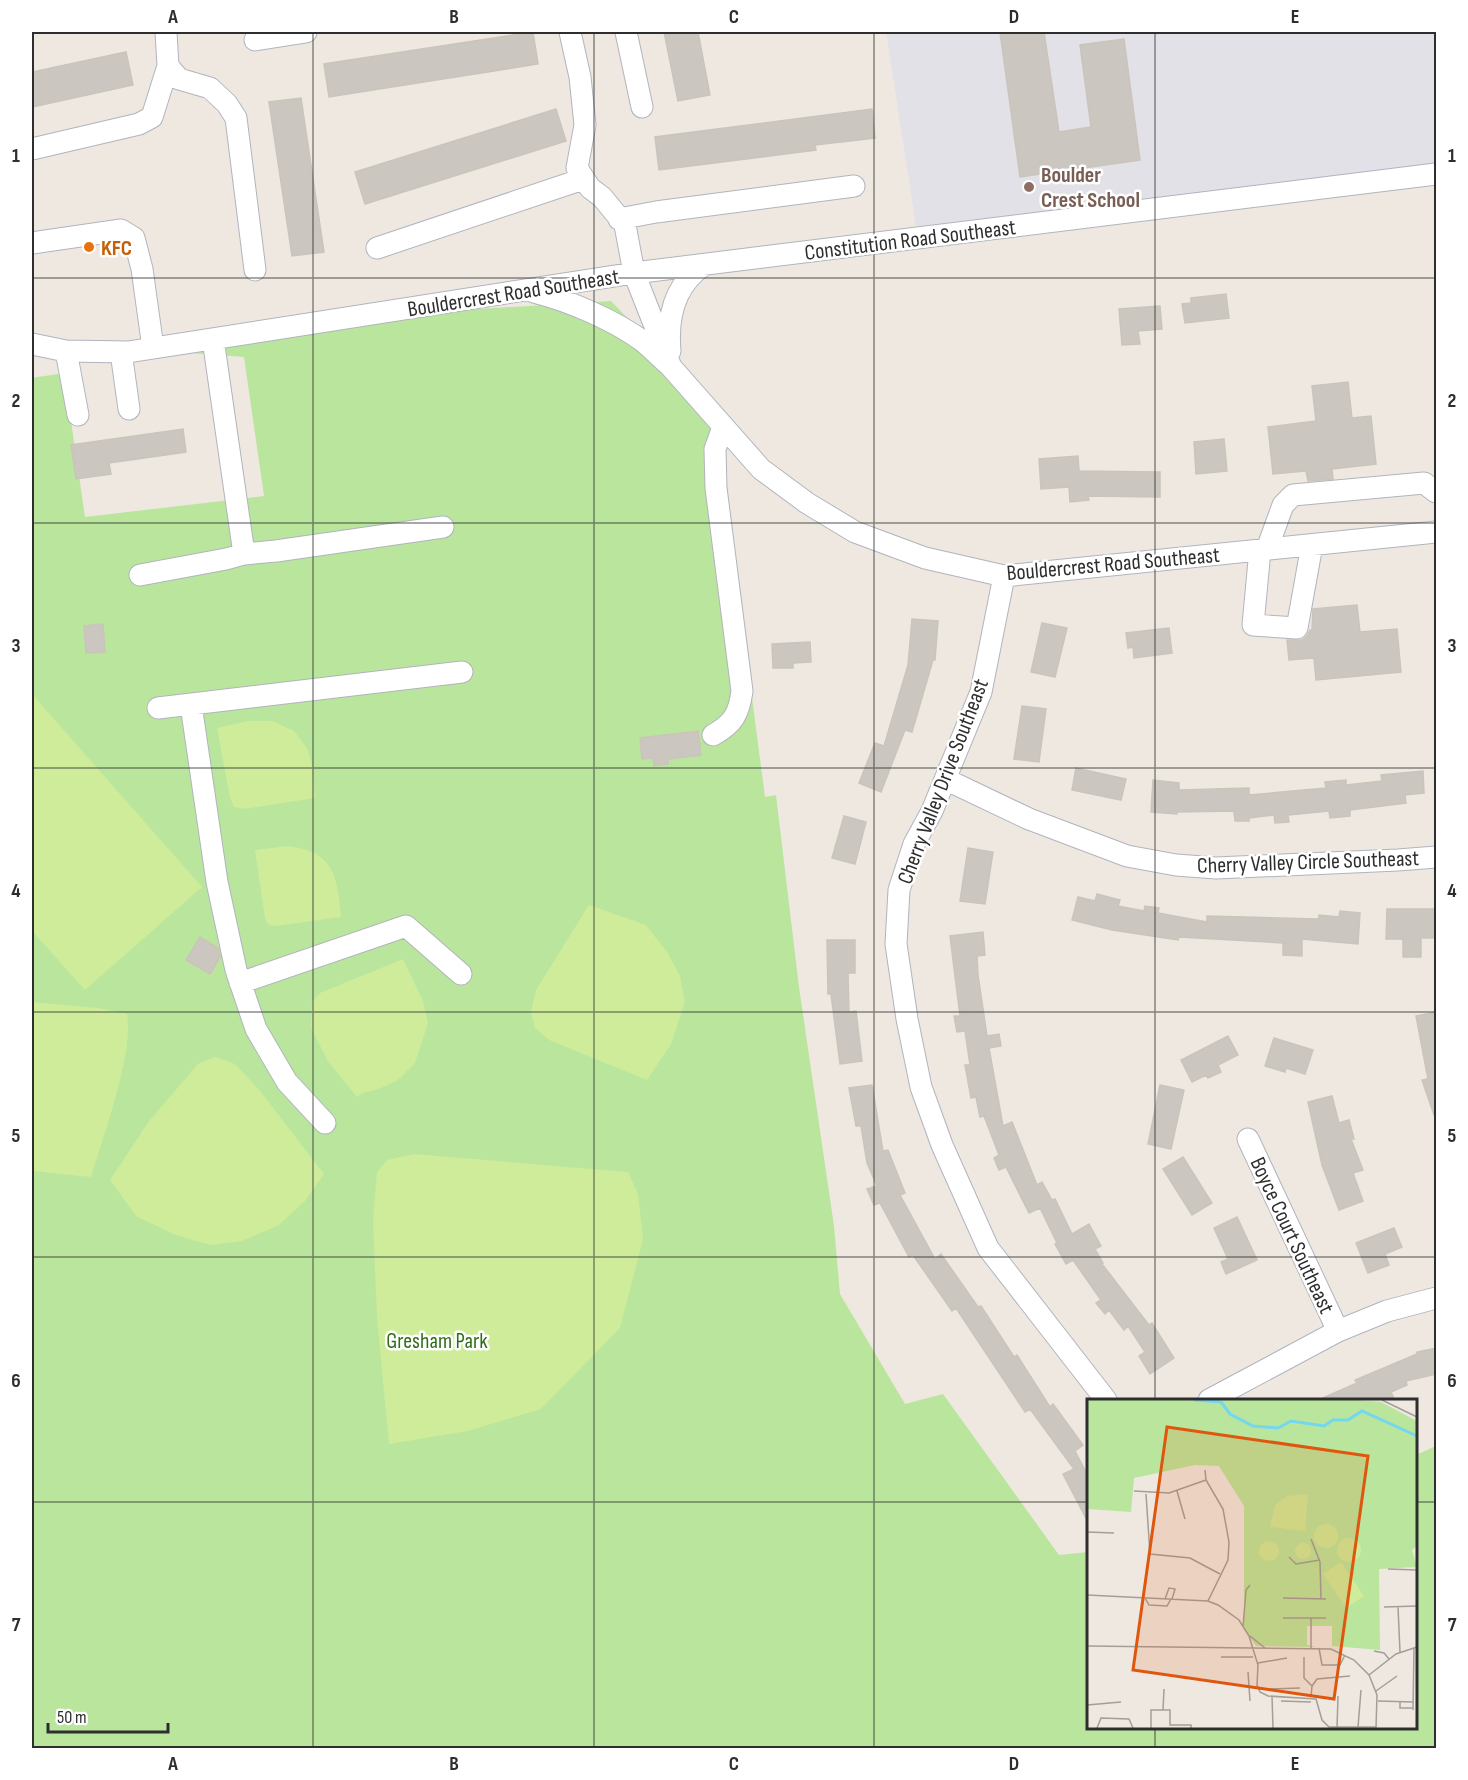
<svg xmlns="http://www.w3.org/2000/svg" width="1468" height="1780" viewBox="0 0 1468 1780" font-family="'Sofia Sans Condensed',sans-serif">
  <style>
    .industrial { fill: #e2e1e8 }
    .green { fill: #bae59d }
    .pitch { fill: #ceec99 }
    .building { fill: #cbc6bf; stroke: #cbc4ba; stroke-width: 1.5 }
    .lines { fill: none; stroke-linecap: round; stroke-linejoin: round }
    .minor-casing { stroke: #b1b4be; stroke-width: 23 }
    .minor { stroke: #fff; stroke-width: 21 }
    .grid { fill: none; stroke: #2e2e2e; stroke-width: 1.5; stroke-opacity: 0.55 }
    .education-dot { fill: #8d6e63; stroke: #fff; stroke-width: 2 }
    .food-dot { fill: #e8710a; stroke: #fff; stroke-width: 2 }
    .labels { text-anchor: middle; stroke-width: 5; stroke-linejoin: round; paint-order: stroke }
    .education-label { font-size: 22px; font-weight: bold; fill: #785e54; stroke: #fff; text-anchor: start }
    .street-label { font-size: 22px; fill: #2e2e2e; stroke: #fff }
    .food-label { font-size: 22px; font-weight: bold; fill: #c56008; stroke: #fff; text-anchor: start }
    .park-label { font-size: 22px; fill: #316e1b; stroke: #fff }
    .inset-river { fill: none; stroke: #74d7f0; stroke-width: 3 }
    .inset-road { fill: none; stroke: #a29e99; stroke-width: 1.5 }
    .view { fill: #df570e; fill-opacity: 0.15; stroke: #df570e; stroke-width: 3 }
    .inset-edge { fill: none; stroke: #2e2e2e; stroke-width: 3 }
    .neatline { fill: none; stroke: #2e2e2e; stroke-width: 2 }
    .grid-label { font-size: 20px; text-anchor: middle; font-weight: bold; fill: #2e2e2e }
  </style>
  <rect width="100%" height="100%" fill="#efe8e1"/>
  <path class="industrial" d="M886,32H1436V173L918,239Z"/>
  <path class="green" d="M611,301L714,408L765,797L776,795L799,987L834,1226L840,1294L905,1404L943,1394L1059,1555L1088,1552V1728H1416V1455L1436,1446V1748H32V378L64,373L85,517L264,496L244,357L177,352L394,314Z"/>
  <path class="pitch" d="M32,694L202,887L85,990L32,931Z
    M248,721H273L294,731L307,748L312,764L315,798L244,809L234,807L230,798L217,728Z
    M287,846C333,851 338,875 341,917L276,926L269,925L265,919L255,850Z
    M589,905L646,925L667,952L680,976L685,1002L671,1044L647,1080L549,1040L535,1028L531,1012L536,990Z
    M403,959L423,1001L428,1023L415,1063L398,1080L379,1089L363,1093L357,1097L329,1063L311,1028L312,1002L320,993Z
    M32,1002L98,1008L127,1014C134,1053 103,1137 91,1177L32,1171Z
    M215,1057L235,1064L261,1092L324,1174L305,1201L279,1225L242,1241L210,1245L173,1234L136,1216L110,1180L149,1121L198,1064Z
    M414,1154L628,1172L638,1194L643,1239L620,1328L541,1409L468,1431L389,1444L377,1318L373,1220L377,1172L387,1160Z"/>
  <path class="building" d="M533,32L538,64L329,97L324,64Z
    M664,32H698L710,95L678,101Z
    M1000,32H1044L1059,132L1091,127L1080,45L1124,39L1140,160L1020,177Z
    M126,52L133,85L32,107V72Z
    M301,98L324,252L292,256L269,102Z
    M556,109L566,141L365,204L355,172Z
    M872,109L875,138L815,145L816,150L659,170L655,137Z
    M1226,294L1229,318L1185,323L1182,304L1191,303V298Z
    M1160,306L1162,329L1138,331L1140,344L1122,345L1119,309Z
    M1348,382L1352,418L1371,416L1376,464L1332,469L1333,479L1308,481L1306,471L1273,474L1268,427L1316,421L1312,386Z
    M183,429L186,452L109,463L111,474L76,479L71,445Z
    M1224,439L1227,471L1196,474L1194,442Z
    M1078,456L1079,471L1160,472V497L1088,496L1089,500L1070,502L1069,487L1041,489L1039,459Z
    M1357,605L1360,632L1397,629L1401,672L1316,680L1314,658L1289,660L1287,640H1302L1307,636L1310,630H1312L1313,609Z
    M912,619L938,621L935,660H933L912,732L905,730L881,792L859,783L875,743L884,746L908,665Z
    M1042,623L1067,628L1055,677L1031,672Z
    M103,624L105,652L86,653L84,626Z
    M1169,628L1172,653L1134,658L1133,647L1128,648L1126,633Z
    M810,642L811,662L793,663V668H773L772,644Z
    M1022,706L1046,709L1039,762L1014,759Z
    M698,731L701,755L668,759V764L654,766L653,758L642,759L640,738Z
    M1076,768L1126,779L1121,800L1072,790Z
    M1423,771L1424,793L1405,795L1406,803L1350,810V816L1330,818L1329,811L1288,815L1289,822L1275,823L1274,815L1249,818V821H1235L1234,811L1177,812V814L1151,812L1153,780L1179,783V790L1249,788V795L1326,788L1325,782L1346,780V785L1382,781L1381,775Z
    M844,816L866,822L855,864L832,858Z
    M968,848L993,852L985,904L960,901Z
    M1097,894L1120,900L1118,906L1144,911L1145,906L1159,908L1158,913L1207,922V916L1319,919V915L1339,917L1340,911L1360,913L1358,944L1302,939V956L1283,955V943L1179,937L1178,940L1112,930L1072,920L1078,897L1095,901Z
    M1387,909H1435V938H1421V957H1403V939H1386Z
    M983,932L985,955L977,956L978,975L987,1036L999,1034L1001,1046L989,1048L1003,1126L1012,1122L1037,1185L1042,1182L1052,1200L1055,1199L1072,1234L1089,1224L1101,1246L1095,1249L1103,1263L1102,1264L1149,1325L1152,1323L1174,1358L1150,1374L1139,1356L1145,1352L1128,1326L1124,1330L1109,1310L1105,1314L1096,1303L1101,1300L1073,1260L1066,1264L1055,1244L1057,1243L1040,1208L1029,1213L1006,1167L999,1170L994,1158L999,1155L984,1116L980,1117L976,1097L971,1098L965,1065H970L965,1031L957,1032L954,1016H960L950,936Z
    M200,937L218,948L220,957L210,974L186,960Z
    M827,940H855V973H848L849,1012L856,1011L862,1061L840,1064L831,994H828Z
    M1437,1012V1115H1434L1422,1080L1428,1079L1416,1016Z
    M1228,1036L1238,1055L1218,1065L1221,1072L1208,1078L1206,1075L1192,1082L1181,1060Z
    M1274,1038L1313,1050L1305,1074L1286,1068L1285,1072L1265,1066Z
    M872,1085L883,1151L888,1150L905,1193L900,1195L935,1259L941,1254L978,1307L981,1306L1014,1357L1017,1355L1050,1407L1053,1404L1083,1445L1075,1451L1089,1478V1524L1063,1474L1074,1469L1030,1409L1025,1412L956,1308L952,1311L913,1255L909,1257L880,1203L874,1205L867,1189L877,1186L867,1163L861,1126H856L849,1088Z
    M1160,1085L1184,1090L1171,1149L1148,1144Z
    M1332,1096L1339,1123L1349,1120L1354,1139H1351L1363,1170L1353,1173L1363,1201L1339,1210L1322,1165L1308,1102Z
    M1183,1157L1212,1203L1192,1215L1163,1169Z
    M1237,1217L1257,1260L1226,1274L1221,1262L1228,1259L1214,1228Z
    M1394,1228L1402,1247L1385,1254L1389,1265L1368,1273L1356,1243Z
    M1437,1348V1374L1406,1381L1407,1385L1391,1392L1395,1401H1316L1357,1383L1355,1380L1417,1354V1352Z"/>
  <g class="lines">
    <defs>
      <path id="minor" d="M166,32L168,66L179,79L210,88L227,104L236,118L255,270
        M570,32L580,77L585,125L577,168L590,188L602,197L625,225L634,273L671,367L761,469L807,503L855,532L925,558L1004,576L1436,532
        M626,32L642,107
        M255,40L306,32
        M32,149L139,124L152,117L168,66
        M619,219L656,212L854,186
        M32,243L121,230L134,238L142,269L153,348
        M377,248L583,179
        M534,292C570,301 614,320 644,342C652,349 660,357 668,364
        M32,344L66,351L128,352L634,273L1436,174
        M66,351L78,415
        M670,351C667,317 674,285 704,265
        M121,352L129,409
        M1267,549L1283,505L1293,495L1424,483L1436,492
        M1260,550L1253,625L1297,628L1312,545
        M244,554L276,551L443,527
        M140,575L226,559L244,554L213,339
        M1004,576L981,692L932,811L914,844L899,890L896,944L907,1019L921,1087L942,1145L988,1248L1106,1400
        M191,705L217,882L236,970L256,1029L287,1082L325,1123
        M158,708L462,672
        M713,735C733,724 739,714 742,691L716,488L715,449L723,427
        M945,779L1029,819L1127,856L1176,865L1216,868L1398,860L1436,857
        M240,983L406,926L461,974
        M1248,1139L1338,1331
        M1209,1400L1338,1331L1387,1311L1436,1298"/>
    </defs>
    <use href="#minor" class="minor-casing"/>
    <use href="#minor" class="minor"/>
  </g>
  <path class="grid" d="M313,32V1748M594,32V1748M874,32V1748M1155,32V1400M32,278H1436M32,523H1436M32,768H1436M32,1012H1436M32,1257H1436M32,1502H1088M1416,1502H1436M1155,1728V1748"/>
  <circle class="education-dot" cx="1029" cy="187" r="6"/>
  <circle class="food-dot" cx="89" cy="247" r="6"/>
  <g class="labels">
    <g class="education-label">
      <text x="1041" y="182">Boulder<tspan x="1041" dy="25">Crest School</tspan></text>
    </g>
    <g class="street-label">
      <text transform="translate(910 239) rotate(-7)" y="8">Constitution Road Southeast</text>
      <text transform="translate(513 292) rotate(-9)" y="8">Bouldercrest Road Southeast</text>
      <text transform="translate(1113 563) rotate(-5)" y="8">Bouldercrest Road Southeast</text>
      <text transform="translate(942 781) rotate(-69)" y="8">Cherry Valley Drive Southeast</text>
      <text transform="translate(1308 861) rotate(-2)" y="8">Cherry Valley Circle Southeast</text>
      <text transform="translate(1293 1235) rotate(65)" y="8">Boyce Court Southeast</text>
    </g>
    <g class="food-label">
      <text x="101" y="255">KFC</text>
    </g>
    <g class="park-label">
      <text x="437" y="1348">Gresham Park</text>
    </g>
  </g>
  <g transform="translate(1087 1399)">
    <rect width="330" height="330" fill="#efe8e1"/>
    <path d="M0,1H271L294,3L330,22V147L325,151L330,168L292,170L293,251L245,247V227H220V246L229,248L169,247L157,230V107L132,67L108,66L47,79L44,113L0,110Z" fill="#bae59d"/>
    <path d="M221,95L218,132L183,128L188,106L200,97ZM227 137a12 12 0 1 1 24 0a12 12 0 1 1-24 0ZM250 151a12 12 0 1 1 24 0a12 12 0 1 1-24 0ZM172 152a10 10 0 1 1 20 0a10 10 0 1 1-20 0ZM208 152a8 8 0 1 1 16 0a8 8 0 1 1-16 0ZM254,163L277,197L259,209L236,175Z" fill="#ceec99"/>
    <path class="inset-river" d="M107,1L134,3L143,15L166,27L191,29L204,22L237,27L246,21H261L275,12L330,37"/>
    <path class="inset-road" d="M295,1L330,18M118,71L119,81L136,110L142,143L141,161L121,202M47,92L82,94L119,81M90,92L98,120M59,95L63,155L103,159L133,175M0,133L27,134M224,140L233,163L234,200M202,158L209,165L233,161M301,170L330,171M0,196L121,202L131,206L152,221L162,237L171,266L170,286L173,293L181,297L229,300L235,321L242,328H289M58,199L62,206L80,207L84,200M196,199L239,200M78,200L82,189L88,190L85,200M297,208L330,207M311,208L313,253M196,219H224M156,228L159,191L163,186M163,237L178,249M0,247L244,250L267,261L282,276L290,296L289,329M224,249V219H239M232,249L235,266H253L258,256M287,252L297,254L302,260M134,258H166M217,258V279L225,287L224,298M171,264L200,259M161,273L163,302M282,276L309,255L330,248M225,287L230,280L263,277M183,290L213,289M289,292L310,277M185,297L186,329M194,302L224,303M291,302L326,303M313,303V309H326M0,306L34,303M76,311H83V326H104V329M326,311L327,249M271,328L274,291M10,329L14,319L42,320L46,329M64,329V311H76L77,290M250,329L251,297"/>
    <path class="view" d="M80,28L281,57L247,300L46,271Z"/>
    <rect width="330" height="330" class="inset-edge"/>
  </g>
  <rect width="1468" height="1780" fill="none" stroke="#ffffff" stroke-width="66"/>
  <path d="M48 1723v9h120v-9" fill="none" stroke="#2e2e2e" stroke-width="3"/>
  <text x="57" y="1723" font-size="18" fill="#2e2e2e" stroke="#ffffff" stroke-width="4.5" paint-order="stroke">50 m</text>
  <rect x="33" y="33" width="1402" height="1714" class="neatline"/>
  <g class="grid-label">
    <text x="173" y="23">A</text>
    <text x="454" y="23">B</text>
    <text x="734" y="23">C</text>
    <text x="1014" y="23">D</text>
    <text x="1295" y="23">E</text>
    <text x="16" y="162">1</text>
    <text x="1452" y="162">1</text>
    <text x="16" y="407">2</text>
    <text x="1452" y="407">2</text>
    <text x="16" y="652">3</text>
    <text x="1452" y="652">3</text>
    <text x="16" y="897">4</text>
    <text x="1452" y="897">4</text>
    <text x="16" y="1142">5</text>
    <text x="1452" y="1142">5</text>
    <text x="16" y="1387">6</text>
    <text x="1452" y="1387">6</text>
    <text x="16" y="1631">7</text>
    <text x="1452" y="1631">7</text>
    <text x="173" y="1770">A</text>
    <text x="454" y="1770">B</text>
    <text x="734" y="1770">C</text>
    <text x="1014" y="1770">D</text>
    <text x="1295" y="1770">E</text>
  </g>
</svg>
